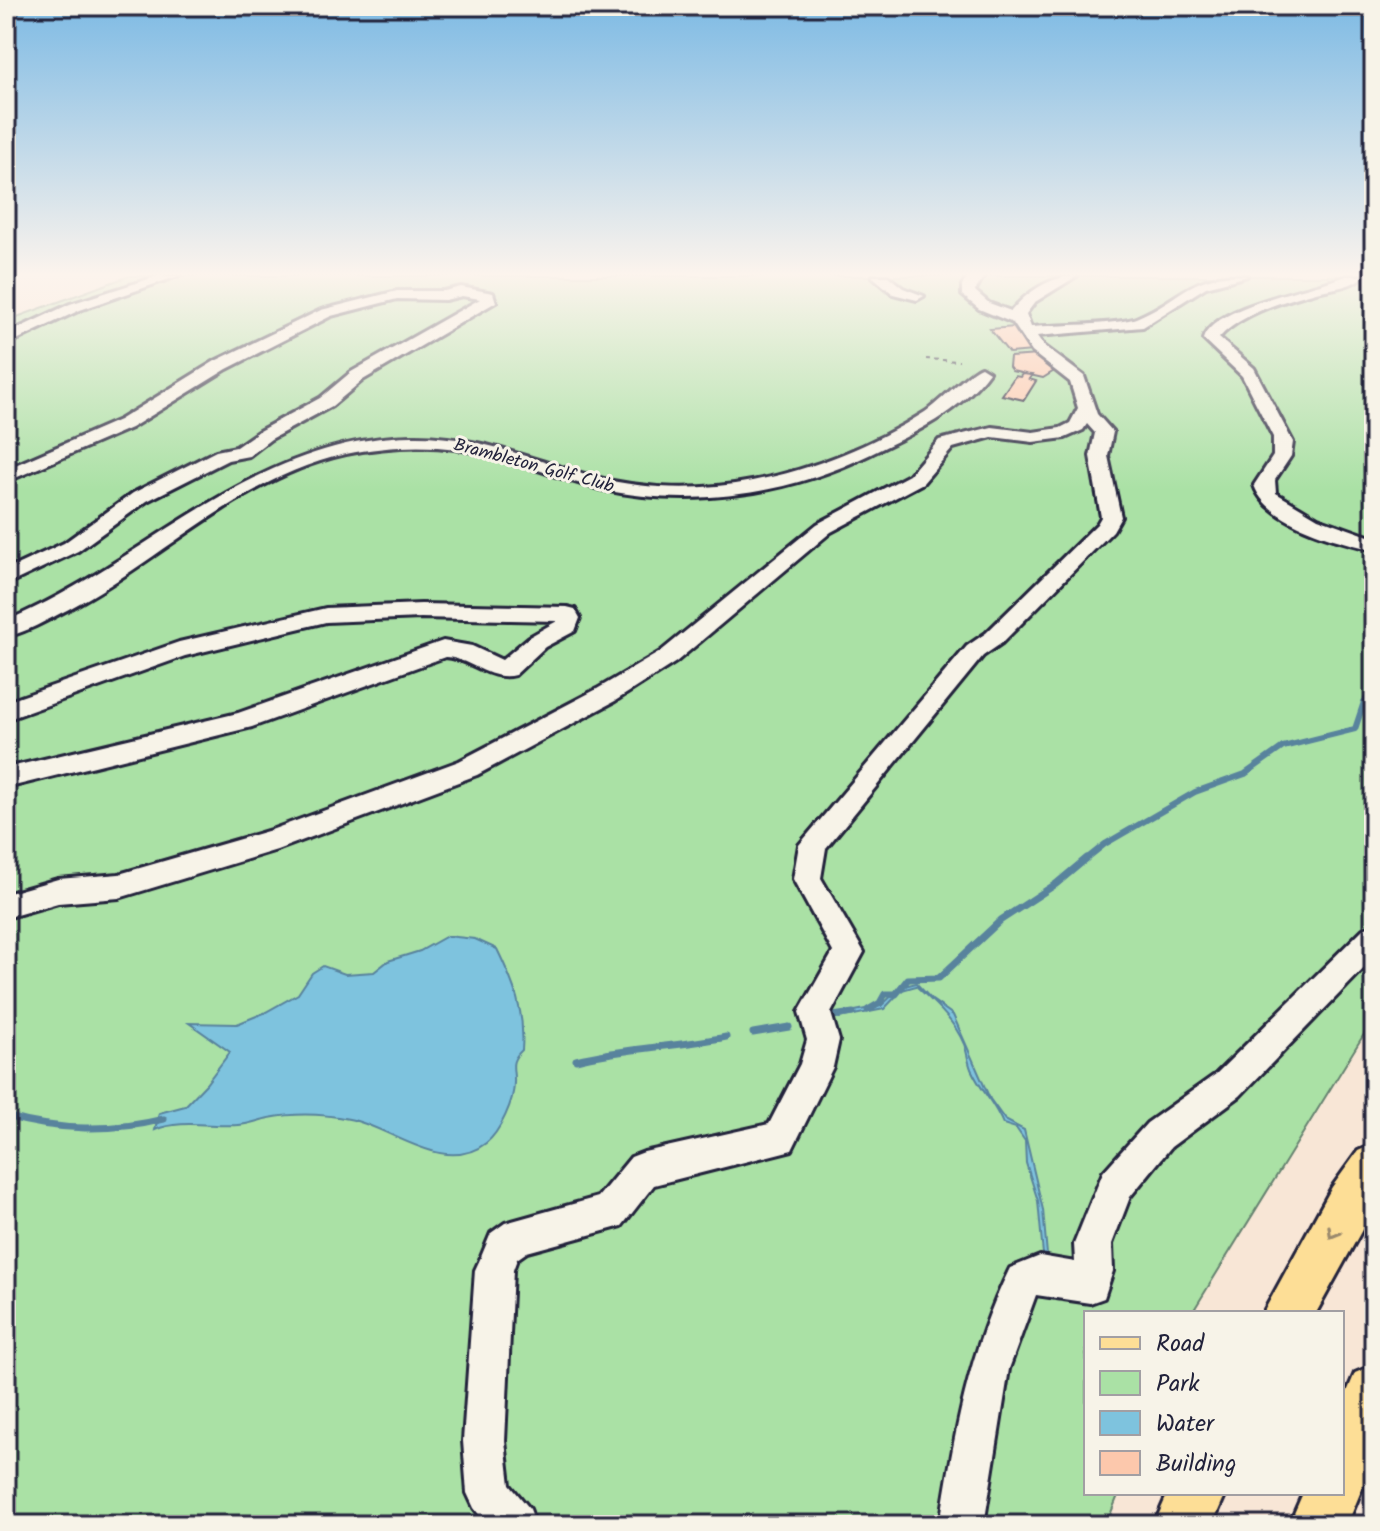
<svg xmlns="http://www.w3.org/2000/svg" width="1380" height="1531" viewBox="0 0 1380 1531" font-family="Kalam,sans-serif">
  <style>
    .green { fill: #aae1a5; stroke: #668270; stroke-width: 2 }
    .water { fill: #7ec3de; stroke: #59839d; stroke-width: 2 }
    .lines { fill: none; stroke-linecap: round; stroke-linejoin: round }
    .stream-far1 { stroke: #59839d; stroke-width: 6 }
    .stream { stroke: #59839d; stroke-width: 7 }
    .building { fill: #fcc8ac; stroke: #22223b; stroke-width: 2 }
    .minor-casing { stroke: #22223b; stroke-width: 6 }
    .major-casing { stroke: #22223b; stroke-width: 6 }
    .path { stroke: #22223b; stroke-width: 2; stroke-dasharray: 4 4; stroke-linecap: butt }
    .minor { fill: #f7f3e8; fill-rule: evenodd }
    .major { fill: #fdde96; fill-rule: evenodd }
    .oneway { stroke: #9a896d }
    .labels { text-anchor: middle; stroke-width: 6; stroke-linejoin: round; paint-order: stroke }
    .far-street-label { font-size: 18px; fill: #22223b; stroke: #f7f3e8 }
  </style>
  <rect width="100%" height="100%" fill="#f8e6d6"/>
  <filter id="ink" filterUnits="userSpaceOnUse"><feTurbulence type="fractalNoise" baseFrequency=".0125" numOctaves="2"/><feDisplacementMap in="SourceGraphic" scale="16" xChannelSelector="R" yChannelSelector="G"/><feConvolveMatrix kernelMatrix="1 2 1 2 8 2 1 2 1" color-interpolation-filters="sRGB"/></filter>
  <g filter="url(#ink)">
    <path class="green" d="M129,276H1374V1018L1192,1313H1086V1493H1119L1106,1525H16L6,1513V321Z"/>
    <path class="water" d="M447,936L475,939L497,949C514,984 525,1011 522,1050C508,1063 515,1068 514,1083C514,1101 500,1132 486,1143C444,1176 391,1127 349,1119C324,1114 294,1113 269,1118C259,1120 250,1124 239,1125C211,1127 180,1119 155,1130L159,1113L185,1106L206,1084L230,1052L189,1023L237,1024L264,1013L298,994L312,973L323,966L345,974L374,972L388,961L420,951Z
      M916,983L932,1000L953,1015L990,1099L1005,1120L1024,1130L1043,1210L1048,1266L1044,1265L1038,1201L1026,1163L1025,1141L1016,1128L1003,1124C995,1104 980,1089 971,1069C968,1061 967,1052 964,1044C954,1020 935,1004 916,986L902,990L884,1009L839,1018L834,1015L881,1006L901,987Z"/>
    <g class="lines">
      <path class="stream-far1" d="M1085,860L1105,844L1195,792L1245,774L1283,747L1355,729L1364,702L1374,691"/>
      <path class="stream" d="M868,1010L880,1003L885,994H896L908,979L939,978L1001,920L1056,884L1087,858
        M833,1016L853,1013
        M753,1033L789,1027
        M576,1060C625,1048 676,1047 726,1037
        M6,1116C57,1131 113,1132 164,1119"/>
    </g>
    <path class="building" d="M1015,327L1034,351L1009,353L990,329Z
      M1039,355L1059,368L1043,378L1012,371L1009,367L1010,357Z
      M1022,374L1032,375L1029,379L1036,381L1024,400L1002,395L1015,376L1020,377Z"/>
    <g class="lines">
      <defs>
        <path id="minor" d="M158,276H178L80,310L6,345V334L70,304Z
          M872,276H888L903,288L924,296L917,300L893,294Z
          M969,276H984L975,291L989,303L1011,311C1028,291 1051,276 1077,276L1035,302L1026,314L1031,327C1054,325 1118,325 1136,318C1183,299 1190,272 1247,276L1206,287L1143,327L1037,336L1044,346L1084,376L1097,414L1113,432L1108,456L1121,517L1113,531L1002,643L983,656L826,848L821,878L864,952L831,1013L839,1040L833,1067L792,1150L654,1185L622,1226L527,1252L517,1259L513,1270L505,1441L510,1485L530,1509L536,1525H487L474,1508L467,1493L463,1441L475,1270L481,1257L491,1233L505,1223L598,1197L631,1157L644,1152L769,1124L800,1064L807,1040L799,1012L833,952L793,879L799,845L967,646L986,633L1097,524L1101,517L1090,456L1095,433L1087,424L1083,430L1065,438L1033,442L992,437L953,448L923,483L831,532L676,662L615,701L477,775L277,850L119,898L58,903L6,918V894L58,879L119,874L271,830L459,761L597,689L660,652L817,524L909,475L939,440L992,427L1033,432L1060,428L1070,423L1078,408L1070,382L1032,352L1013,323L979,309L962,295V285Z
          M1346,276H1363C1351,288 1332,288 1316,292C1286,300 1240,314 1219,338L1254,368L1293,442L1291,456L1275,480L1276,493L1318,518L1374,538V550C1338,541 1267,524 1254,485L1273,456V437L1242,376L1203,339C1213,305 1316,288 1346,276Z
          M461,287L493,293L496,302L363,380L332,406L271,439L249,456L228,460L147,501L78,551L6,585V570L64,543L133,493L216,451L236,447L259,431L320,398L351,372L480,299L462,296L445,300L397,299L331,316L227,369L131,428L6,482V469L119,420L215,361L321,310L397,291H444Z
          M981,367L989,372C960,412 915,433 871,454C788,495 691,509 600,489C564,481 531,466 496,457C447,443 395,444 346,454C241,477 160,562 67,610C47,620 27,632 6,637V621C147,562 252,438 413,436C479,435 534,461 595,477C645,490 701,491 752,481C812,470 873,445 925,412C939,403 970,370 981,367Z
          M421,604L567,607L575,609L580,618L575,631L545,647L515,675C490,682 470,658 445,657L252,727L6,788V768L238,713L443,641L472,646L502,660L529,637L557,621L421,618L326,622L185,656L6,720V702L179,642L326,608Z
          M1374,925V958L1240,1096L1171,1147L1130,1197L1112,1244L1113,1271L1104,1298L1090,1303L1036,1295L1009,1369L984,1525H940C954,1435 969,1350 1010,1268L1040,1256L1075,1262L1074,1244L1103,1172L1147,1123L1216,1074L1363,929Z"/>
        <path id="major" d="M1374,1144V1208L1316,1313H1263L1332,1187L1358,1151Z
          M1374,1365V1459L1347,1525H1289L1303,1493H1342V1404L1355,1373Z
          M1168,1493H1226L1212,1525H1154Z"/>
      </defs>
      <use href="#minor" class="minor-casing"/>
      <use href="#major" class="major-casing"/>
      <path class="path" d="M926,359L959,361"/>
      <use href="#minor" class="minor"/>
      <use href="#major" class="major"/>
    </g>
    <defs><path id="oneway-chevron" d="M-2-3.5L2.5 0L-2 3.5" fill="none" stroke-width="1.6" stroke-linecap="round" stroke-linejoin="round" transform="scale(2)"/></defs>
    <use class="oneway" href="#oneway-chevron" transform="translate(1333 1233) rotate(120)"/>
  </g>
  <linearGradient id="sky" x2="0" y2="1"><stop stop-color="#7dbae4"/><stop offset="0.56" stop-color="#fcf4ed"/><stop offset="1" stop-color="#fcf4ed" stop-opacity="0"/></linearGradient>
  <rect width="1380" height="490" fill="url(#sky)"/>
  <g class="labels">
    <g class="far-street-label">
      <text transform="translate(534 465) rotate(15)" y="6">Brambleton Golf Club</text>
    </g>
  </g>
  <rect width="1380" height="1531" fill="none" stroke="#f7f3e8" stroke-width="32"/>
  <rect x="16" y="16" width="1348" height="1499" fill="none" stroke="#22223b" stroke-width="3" filter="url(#ink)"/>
  <rect x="1084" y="1311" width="260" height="184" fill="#f7f3e8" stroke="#a29fa3" stroke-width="2"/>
  <rect x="1100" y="1337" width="40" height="12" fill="#fdde96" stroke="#a29fa3" stroke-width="2"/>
  <text x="1156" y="1351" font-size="24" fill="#22223b">Road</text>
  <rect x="1100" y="1371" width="40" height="24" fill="#aae1a5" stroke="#a29fa3" stroke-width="2"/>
  <text x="1156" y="1391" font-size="24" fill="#22223b">Park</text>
  <rect x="1100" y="1411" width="40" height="24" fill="#7ec3de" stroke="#a29fa3" stroke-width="2"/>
  <text x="1156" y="1431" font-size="24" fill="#22223b">Water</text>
  <rect x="1100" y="1451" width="40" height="24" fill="#fcc8ac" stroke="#a29fa3" stroke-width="2"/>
  <text x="1156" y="1471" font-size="24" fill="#22223b">Building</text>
</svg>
